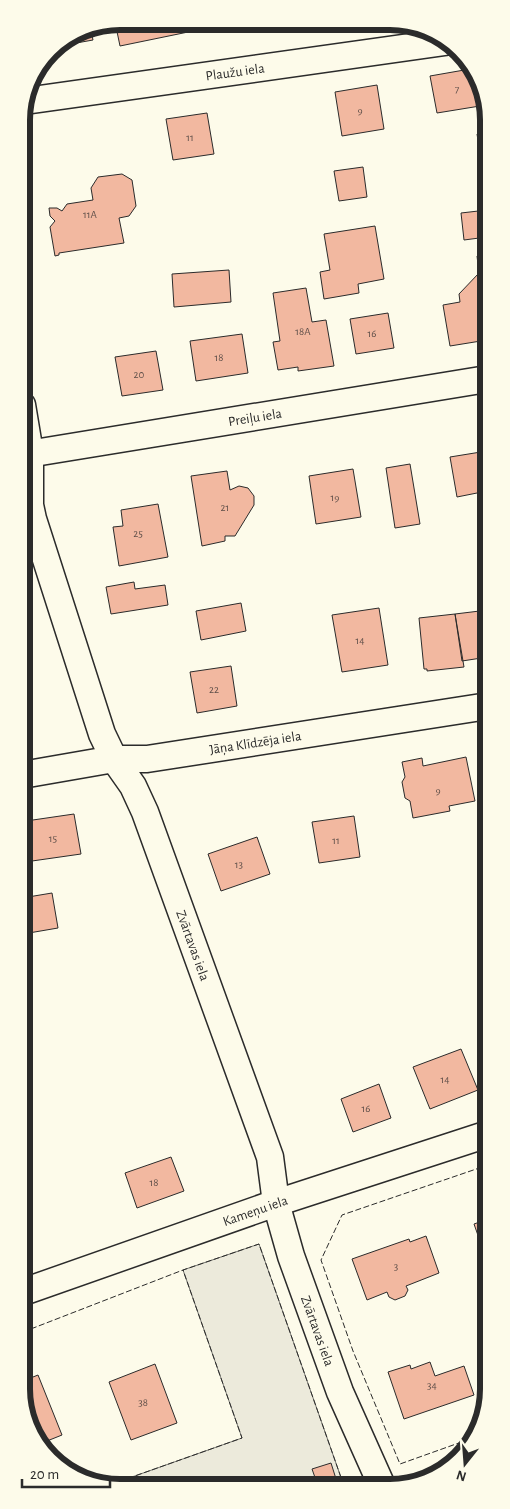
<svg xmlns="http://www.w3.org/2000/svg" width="510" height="1509" viewBox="0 0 510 1509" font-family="'Alegreya Sans',sans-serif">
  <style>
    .parking { fill: #eceadb; stroke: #74746e }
    .building { fill: #f2b8a0; stroke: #2b2b2b }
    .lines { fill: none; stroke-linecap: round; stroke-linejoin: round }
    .street-casing { stroke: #2b2b2b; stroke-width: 29 }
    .street { stroke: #fdfbea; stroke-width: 26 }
    .fence { stroke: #2b2b2b; stroke-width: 1; stroke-dasharray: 6 2.5; stroke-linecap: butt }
    .labels { text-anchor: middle; stroke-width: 4; stroke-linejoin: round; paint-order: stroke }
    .number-label { font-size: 11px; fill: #5d4e48 }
    .street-label { font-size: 14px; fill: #2b2b2b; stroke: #fdfbea }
    .rim { fill: none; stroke: #2b2b2b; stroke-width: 6 }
  </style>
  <rect width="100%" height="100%" fill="#fdfbea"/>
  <path class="parking" d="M259,1244L344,1486H116L115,1483L242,1438L183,1270Z"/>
  <path class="building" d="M120,21L191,22L193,31L120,46L115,22Z
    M90,27L93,40L54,47L82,29Z
    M470,69L476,83H477L484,95L478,96L480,106L437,113L430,76Z
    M377,85L384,129L342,136L335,92Z
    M207,113L214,154L173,160L166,119Z
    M487,133V171L483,172L477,134Z
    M363,167L367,197L339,201L334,171Z
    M122,174L132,180L136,206L129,216L119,218L124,243L59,253V255L55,256L50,227L55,221L50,216L49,208H57L62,211L67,204L93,200L91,188L98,177Z
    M487,210V239V237L464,240L461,213Z
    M375,226L384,279L358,284L359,293L324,299L320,272L330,270L324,234Z
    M487,255V340L450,346L443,305L460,302L459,294L479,273L477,256Z
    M229,270L231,302L174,307L172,274Z
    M306,288L312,322L326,320L334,366L298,371V367L278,370L273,342L280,341L273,293Z
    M388,313L394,348L356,354L350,319Z
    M242,334L248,373L196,381L190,341Z
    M156,351L163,390L122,396L115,357Z
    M487,451V491L457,497L450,457Z
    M410,464L420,524L395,528L386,468Z
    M353,469L361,517L316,524L309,476Z
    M227,471L230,490L239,486L248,488L254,496V505L235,536H225V541L202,546L191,476Z
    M158,504L168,557L119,566L113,527L123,526L121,510Z
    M487,535V550L482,551L480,536Z
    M134,582L135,589L165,585L168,605L111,614L106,587Z
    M241,603L246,631L201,640L196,611Z
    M379,608L388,665L342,672L332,615Z
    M488,610V657L462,661L455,614Z
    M455,614L464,667L427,671V669H424L419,618Z
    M231,666L237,706L197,713L190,672Z
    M466,757L475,801L449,806L450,811L413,818L410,801L405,798L402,782L405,777L402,762L422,758L423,766Z
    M74,814L81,854L32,861L26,821Z
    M354,816L360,857L319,863L312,822Z
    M257,837L270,874L221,891L208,854Z
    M52,893L58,928L23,934L22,898Z
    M461,1049L478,1090L430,1109L413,1067Z
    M379,1084L391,1118L353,1132L341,1099Z
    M171,1157L184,1191L137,1208L125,1173Z
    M488,1206V1218L484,1207Z
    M488,1219V1264L474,1224Z
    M426,1236L439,1273L406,1286L408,1290L405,1296L395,1300L389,1297L387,1292L367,1300L352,1259L409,1239L410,1242Z
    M430,1362L435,1376L464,1366L474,1395L404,1419L388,1372L410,1365L411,1369Z
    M155,1364L177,1423L131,1440L109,1382Z
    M38,1375L62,1435L42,1443L23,1408V1381Z
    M331,1463L337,1482L325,1486H318L312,1469Z"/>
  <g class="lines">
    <defs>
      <g id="street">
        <path id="s1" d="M25,101L445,42"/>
        <path id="s2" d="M22,405L30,453V505L33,519L102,734L114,759L133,786L145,812L270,1157L276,1203L291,1256L340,1392L382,1486"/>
        <path id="s3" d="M22,455L487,379"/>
        <path id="s4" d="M22,775L114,759H147L488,706"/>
        <path id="s5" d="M23,1292L276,1203L488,1134"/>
      </g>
    </defs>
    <use href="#street" class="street-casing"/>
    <use href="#street" class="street"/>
    <path class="fence" d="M23,1332L183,1270V1271
      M470,1439L400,1464L353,1351L321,1260L342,1215L488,1165
      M116,1486L115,1483L242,1438L183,1270L259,1244L344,1486"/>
  </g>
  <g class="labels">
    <g class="number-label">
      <text x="457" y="93">7</text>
      <text x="360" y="114">9</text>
      <text x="190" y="141">11</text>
      <text x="90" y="218">11A</text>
      <text x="303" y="335">18A</text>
      <text x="372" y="337">16</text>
      <text x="219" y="361">18</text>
      <text x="139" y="378">20</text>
      <text x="335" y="501">19</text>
      <text x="225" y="511">21</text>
      <text x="138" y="537">25</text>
      <text x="360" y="644">14</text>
      <text x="214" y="693">22</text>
      <text x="438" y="794">9</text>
      <text x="53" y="842">15</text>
      <text x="336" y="844">11</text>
      <text x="239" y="868">13</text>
      <text x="445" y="1083">14</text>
      <text x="366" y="1112">16</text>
      <text x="154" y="1186">18</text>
      <text x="396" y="1270">3</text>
      <text x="432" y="1389">34</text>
      <text x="143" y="1406">38</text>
    </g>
    <g class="street-label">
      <text dy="5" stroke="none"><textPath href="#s1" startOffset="212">Plaužu iela</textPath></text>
      <text dy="5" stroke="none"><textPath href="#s3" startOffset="236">Preiļu iela</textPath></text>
      <text dy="5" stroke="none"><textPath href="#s4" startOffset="236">Jāņa Klīdzēja iela</textPath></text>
      <text dy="5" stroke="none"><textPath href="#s2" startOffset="572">Zvārtavas iela</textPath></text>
      <text dy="5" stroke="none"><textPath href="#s5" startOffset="246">Kameņu iela</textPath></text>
      <text dy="5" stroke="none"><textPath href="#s2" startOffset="978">Zvārtavas iela</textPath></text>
    </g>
  </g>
  <path d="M0 0H510V1509H0ZM120 30H390A90 90 0 0 1 480 120V1389A90 90 0 0 1 390 1479H120A90 90 0 0 1 30 1389V120A90 90 0 0 1 120 30Z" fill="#fdfbea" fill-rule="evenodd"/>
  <path class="rim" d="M120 30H390A90 90 0 0 1 480 120V1389A90 90 0 0 1 390 1479H120A90 90 0 0 1 30 1389V120A90 90 0 0 1 120 30Z"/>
  <g transform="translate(465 1464) rotate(197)" stroke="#fdfbea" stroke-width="4" paint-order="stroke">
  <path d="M0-4L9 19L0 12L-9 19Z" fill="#2b2b2b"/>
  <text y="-8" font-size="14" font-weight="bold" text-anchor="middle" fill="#2b2b2b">N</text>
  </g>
  <path d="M22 1479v8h88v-8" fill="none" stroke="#2b2b2b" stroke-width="2.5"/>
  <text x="30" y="1479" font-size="15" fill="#2b2b2b" stroke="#fdfbea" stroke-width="4" paint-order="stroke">20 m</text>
</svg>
